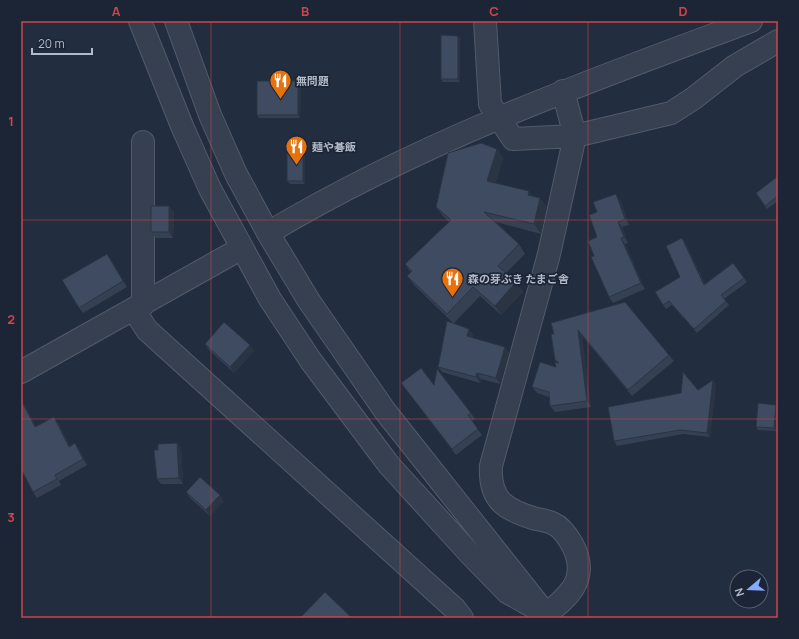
<svg xmlns="http://www.w3.org/2000/svg" width="799" height="639" viewBox="0 0 799 639" font-family="Manrope,'Noto Sans JP',sans-serif">
  <style>
    .lines { fill: none; stroke-linecap: round; stroke-linejoin: round }
    .minor-casing { stroke: #525b6b; stroke-width: 24 }
    .minor { stroke: #374050; stroke-width: 22 }
    .wall { fill: #354053 }
    .shaded-wall { fill: #2b3443 }
    .building { fill: #3e4b60; stroke: #2b3443 }
    .grid { fill: none; stroke: #cf4549; stroke-width: 1; stroke-opacity: 0.55 }
    .labels { text-anchor: middle; stroke-width: 3.5; stroke-linejoin: round; paint-order: stroke }
    .poi-label { font-size: 11px; font-weight: bold; fill: #b3bbcb; stroke: #1c2535; text-anchor: start }
    .neatline { fill: none; stroke: #cf4549; stroke-width: 1.5 }
    .grid-label { font-size: 13px; text-anchor: middle; font-weight: bold; fill: #cf4549 }
  </style>
  <rect width="100%" height="100%" fill="#232d40"/>
  <g class="lines">
    <defs>
      <path id="minor" d="M140,21L182,126L210,189L270,299L311,361L389,465L471,555L507,592L546,614
        M176,21L210,115L236,174L268,233L309,301L385,411L541,608
        M485,21L490,104L513,139L575,136L671,113L694,98L735,66L778,41
        M268,233C420,142 586,82 751,21
        M143,305V142
        M134,310L147,330L455,609L462,618
        M21,372L242,248
        M541,618C568,598 591,579 572,544C568,537 561,527 554,524C549,521 542,520 536,519C506,510 489,501 491,466L549,254L575,136L563,91"/>
    </defs>
    <use href="#minor" class="minor-casing"/>
    <use href="#minor" class="minor"/>
  </g>
  <path class="wall" d="M458,36L460,39V82H443L441,79Z
    M298,81L301,84L300,118H259L257,115Z
    M497,149L503,158L496,183L533,196L540,198L547,207L541,234L496,222L519,244L525,254L506,273L523,292L501,315L480,296L454,323L469,329L473,335L472,338L505,347L509,353L500,384L481,379L480,383L442,372L438,367L453,323L414,285L407,276L411,273L405,264L449,222L443,216L436,207Z
    M305,154V184H290L287,181Z
    M778,176V201L767,209L756,193Z
    M620,200L629,225L622,227L628,243L625,244L645,289L613,303L609,297L594,256L597,237Z
    M174,212L173,238H156L151,232Z
    M685,242L705,284L733,263L747,282L724,299L729,305L697,333L672,305L666,309L663,305L680,277Z
    M111,259L127,287L83,313L79,308Z
    M551,323L669,355L674,361L632,396L582,336L591,407L555,412L550,406L549,397L537,393L532,387L556,367L557,362L555,360L554,334Z
    M205,344L250,345L254,351L234,373L209,350Z
    M401,383L434,385L471,413L475,419L472,421L482,435L456,455Z
    M716,384L710,437L683,434L617,446L614,441L698,390Z
    M21,398L36,427L58,423L70,446L79,449L87,465L59,481L61,485L37,498L33,492L21,469Z
    M778,407L776,431L758,430L756,427Z
    M177,443L181,448L183,484H161L157,479Z
    M186,492L224,501L210,516L190,498Z"/>
  <path class="shaded-wall" d="M458,36L460,39V82L458,79Z
    M298,81L301,84L300,118L298,115Z
    M497,149L503,158L494,191L487,181Z
    M303,151L305,154V184L303,181Z
    M529,191L536,200L528,195Z
    M616,194L620,200L629,225L625,219Z
    M540,198L547,207L541,234L534,224Z
    M169,206L174,212L173,238L169,232Z
    M618,222L622,227L628,243L624,237Z
    M621,238L625,244L645,289L641,283Z
    M682,238L685,242L707,289L704,285Z
    M107,254L111,259L127,287L123,281Z
    M516,282L523,292L501,315L495,306Z
    M469,329L473,335L471,342L467,336Z
    M578,330L582,336L591,407L587,401Z
    M250,345L254,351L234,373L230,367Z
    M505,347L509,353L500,384L496,378Z
    M477,373L481,379L480,383L476,377Z
    M713,380L716,384L710,437L707,433Z
    M21,398L39,433L35,427L21,400Z
    M776,405L778,407L776,431L774,428Z
    M54,417L58,423L73,452L69,447Z
    M75,443L79,449L87,465L83,459Z
    M177,443L181,448L183,484L179,478Z
    M220,495L224,501L210,516L206,510Z"/>
  <path class="building" d="M441,35L458,36V79H441Z
    M257,81H298V115H257Z
    M481,143L497,149L487,181L529,191L528,195L540,198L534,224L484,212L519,244L498,266L516,282L495,306L473,287L447,314L407,276L412,271L405,264L451,220L436,207L448,153Z
    M303,151V181H287V152Z
    M778,176V196L765,206L756,193Z
    M616,194L625,219L618,222L624,237L621,238L641,283L609,297L591,257L594,256L588,241L597,237L589,215L597,212L593,202Z
    M151,206H169V232H151Z
    M682,238L704,285L733,263L744,278L721,295L726,301L694,329L669,301L663,305L655,292L680,277L666,246Z
    M107,254L123,281L79,308L62,280Z
    M625,302L669,355L628,390L578,330L587,401L550,406L549,392L532,387L540,362L556,367L555,362L559,363L555,360L551,334H554L551,323Z
    M447,321L469,329L467,336L505,347L496,378L477,373L476,377L438,367Z
    M224,322L250,345L230,367L205,344Z
    M421,368L434,385L437,369L471,413L468,415L478,429L452,449L401,383Z
    M683,372L698,390L713,380L707,433L680,430L614,441L608,407L681,393Z
    M21,400L35,427L54,417L69,447L75,443L83,459L55,475L57,479L33,492L21,469Z
    M758,403L776,405L774,428L756,427Z
    M177,443L179,478L157,479L154,450H158V444Z
    M200,477L220,495L206,510L186,492Z
    M325,592L352,618H300Z"/>
  <path class="grid" d="M211,21V618M400,21V618M588,21V618M21,220H778M21,419H778"/>
  <defs>
    <symbol id="restaurant-pin" viewBox="-11 -11 22 30"><path d="M0 17L-7.5 6A9.5 9.5 0 1 1 7.5 6Z" fill="#e8710a" stroke="#1c2535"/><path d="M-5-6h1v4h1v-4h1v4h1v-4h1v5L-1.5 .5V6h-2V.5L-5-1ZM5-6V6H3V1.5H1.5Q1.5-4 5-6Z" fill="#fff"/></symbol>
  </defs>
  <g fill-rule="evenodd">
    <use href="#restaurant-pin" x="268" y="68" width="25" height="34"/>
    <use href="#restaurant-pin" x="284" y="134" width="25" height="34"/>
    <use href="#restaurant-pin" x="440" y="266" width="25" height="34"/>
  </g>
  <g class="labels">
    <g class="poi-label">
      <text x="296" y="85">無問題</text>
      <text x="312" y="151">麺や碁飯</text>
      <text x="468" y="283">森の芽ぶき たまご舎</text>
    </g>
  </g>
  <rect width="799" height="639" fill="none" stroke="#1c2535" stroke-width="44"/>
  <g transform="translate(749 589) rotate(251)"><circle r="19" fill="#1c2535" stroke="#586171"/>
  <path d="M0-3L7 15L0 10L-7 15Z" fill="#84abff"/>
  <text y="-6" font-size="11" font-weight="bold" text-anchor="middle" fill="#b3bbcb">N</text>
  </g>
  <path d="M32 48v6h60v-6" fill="none" stroke="#b3bbcb" stroke-width="2"/>
  <text x="38" y="48" font-size="12" fill="#b3bbcb" stroke="#1c2535" stroke-width="3" paint-order="stroke">20 m</text>
  <rect x="22" y="22" width="755" height="595" class="neatline"/>
  <g class="grid-label">
    <text x="116" y="16">A</text>
    <text x="305" y="16">B</text>
    <text x="494" y="16">C</text>
    <text x="683" y="16">D</text>
    <text x="11" y="126">1</text>
    <text x="11" y="324">2</text>
    <text x="11" y="522">3</text>
  </g>
</svg>
